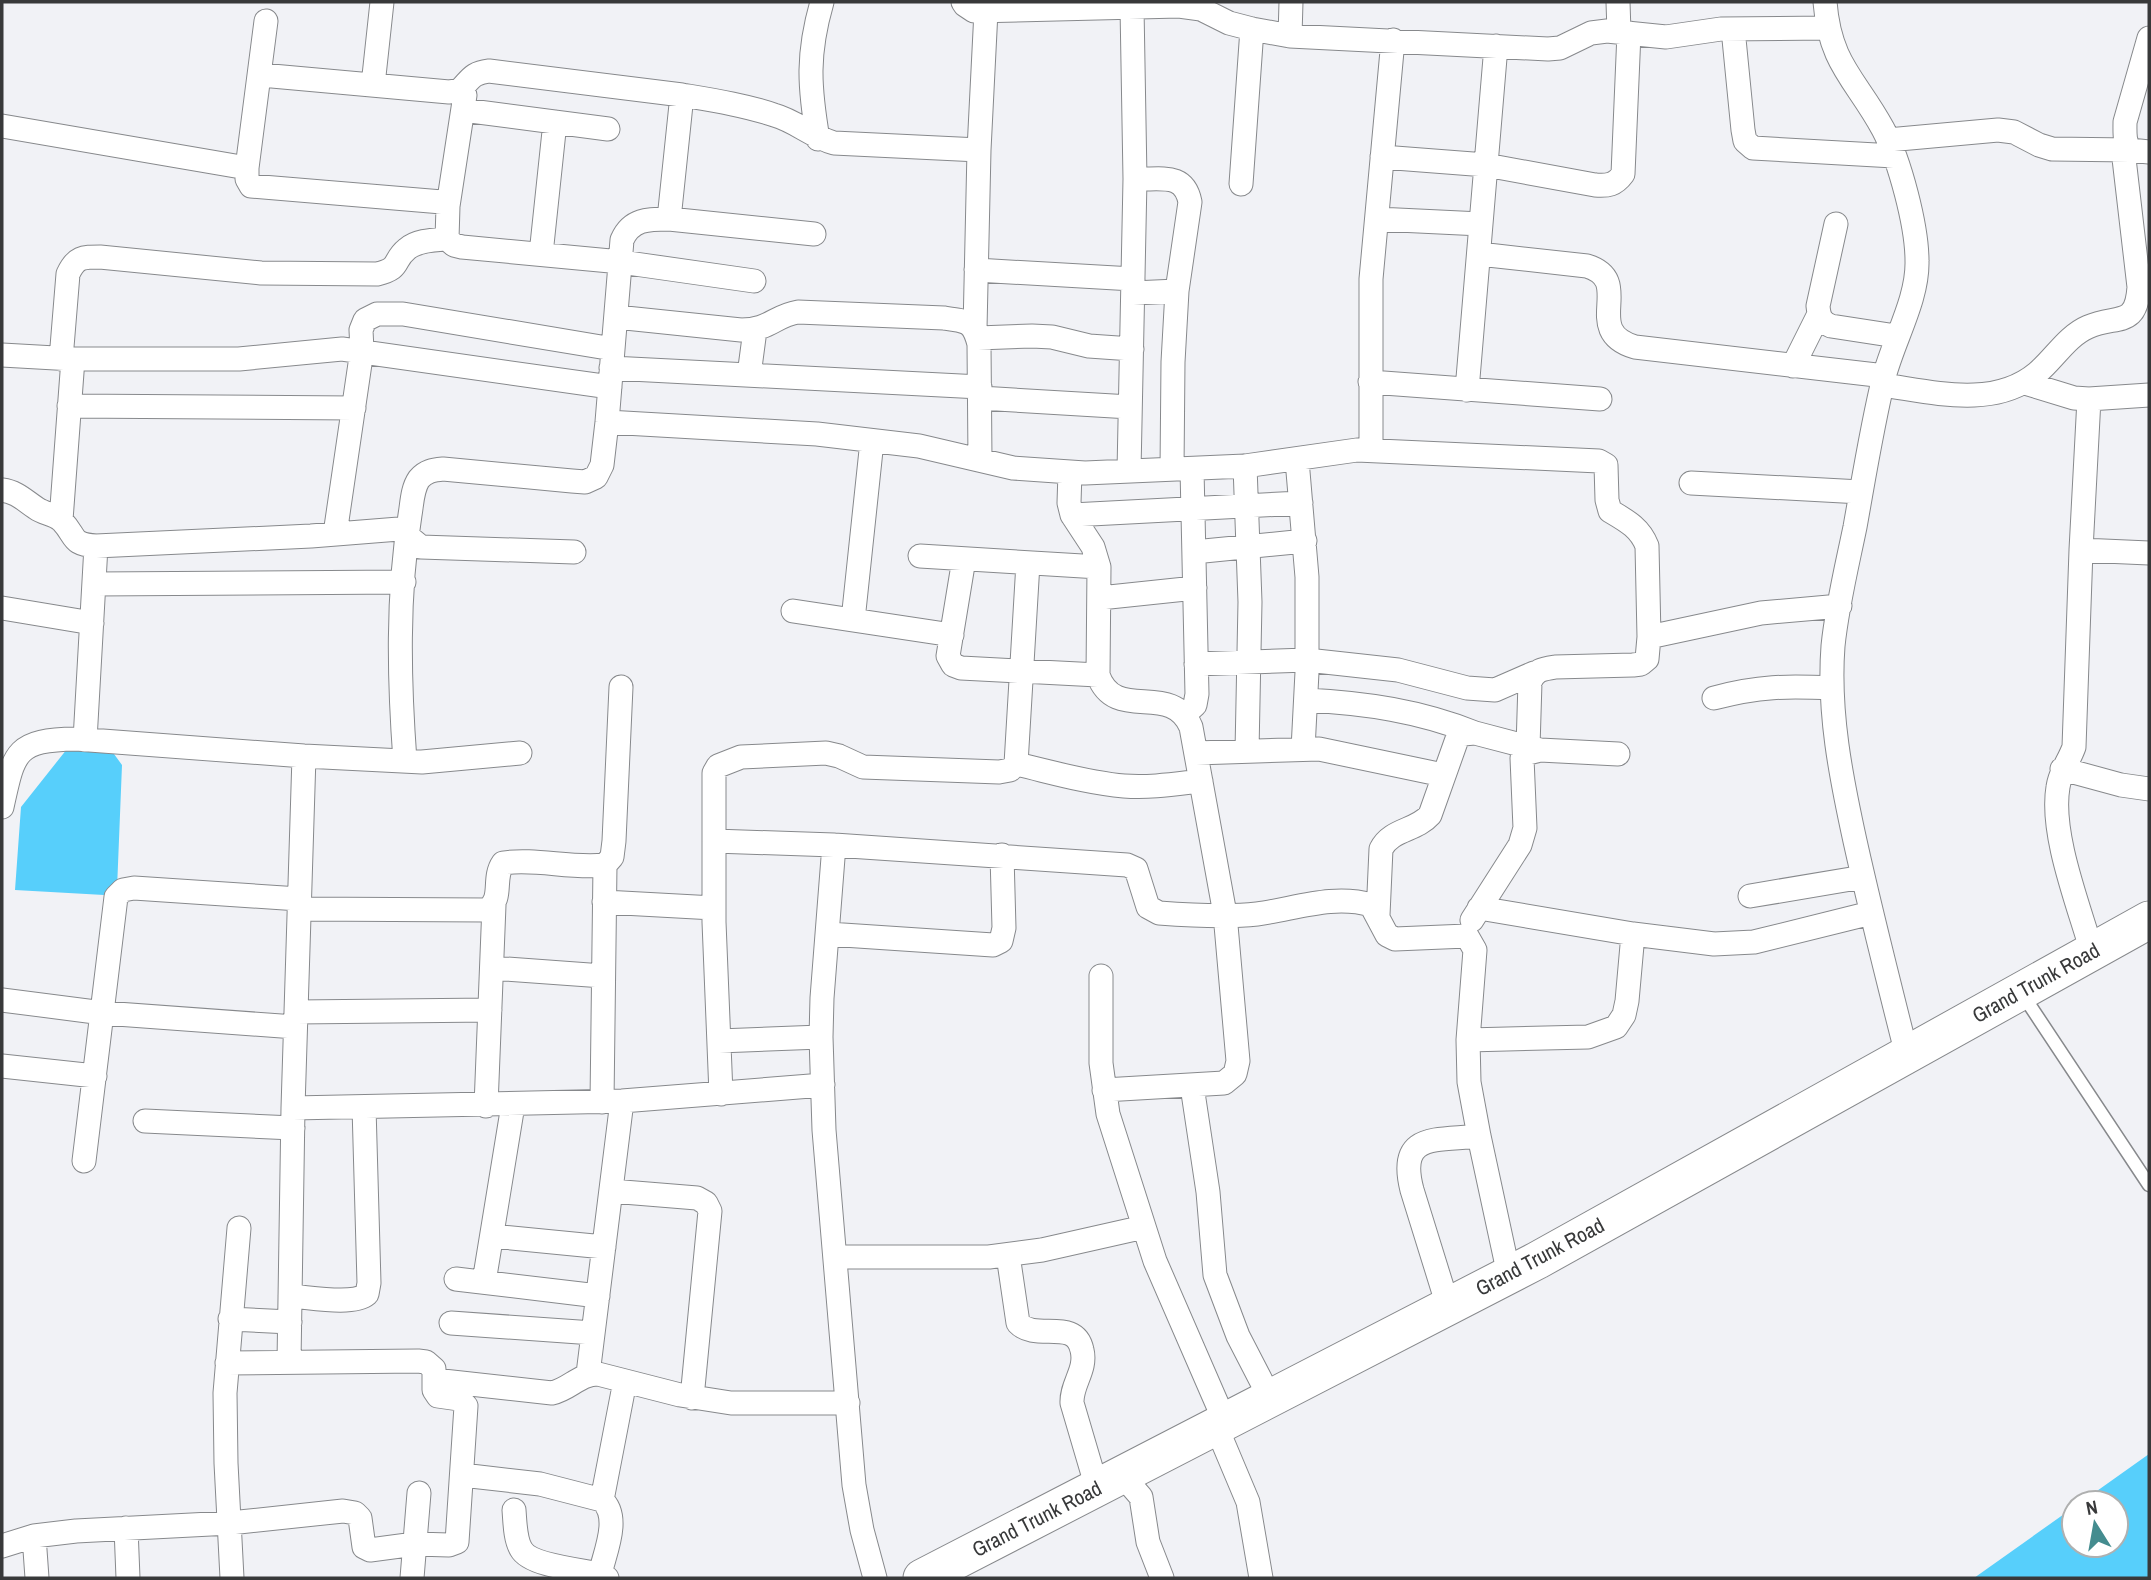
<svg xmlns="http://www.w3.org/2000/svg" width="2151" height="1580" viewBox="0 0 2151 1580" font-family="'Archivo Narrow',sans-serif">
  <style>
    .water { fill: #57cffb }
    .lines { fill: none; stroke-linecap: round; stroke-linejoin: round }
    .service-casing { stroke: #87898c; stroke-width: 15 }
    .minor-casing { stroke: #87898c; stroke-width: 25 }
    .primary-casing { stroke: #87898c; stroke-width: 39 }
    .service { stroke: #fff; stroke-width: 12 }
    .minor { stroke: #fff; stroke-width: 23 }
    .primary { stroke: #fff; stroke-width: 37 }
    .labels { text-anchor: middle; stroke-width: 5; stroke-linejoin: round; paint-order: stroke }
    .street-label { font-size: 21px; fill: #38393a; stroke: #fff }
  </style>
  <rect width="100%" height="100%" fill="#f1f2f6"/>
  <path class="water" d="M67,749L114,754L122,765L117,889L104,895L15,890L21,807Z
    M2149,1454V1578H1974L2074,1507V1545H2116V1503H2080Z"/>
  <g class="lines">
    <defs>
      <path id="service" d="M2023,995L2149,1185"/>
      <path id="minor" d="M963,2L965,5L974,11L1179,6L1201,9L1229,23L1252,29L1290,36L1548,49L1560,48L1591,33L1607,31L1666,37L1721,29L1828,28
        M1618,2L1619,32
        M1825,2C1830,65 1856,79 1883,129C1900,161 1917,226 1917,261C1918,299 1894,339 1884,377C1872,426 1864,477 1855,527C1847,566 1837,606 1833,646C1828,712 1841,777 1855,841C1871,913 1889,984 1907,1055
        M266,21L247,168V179L251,186L442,202L448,206L447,239L454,245L462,247L621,262L754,281
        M1733,29L1743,130L1745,141L1753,148L1894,156
        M1290,36L1291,2
        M2149,38L2125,122C2125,133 2124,141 2130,150L2149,152
        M261,75L449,92L460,90C471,79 472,73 489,71L682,95C712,100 745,105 774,115C796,121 812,137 834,143L979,150
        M373,85L382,2
        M463,110L608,129
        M2,126L247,168
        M818,139C809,86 807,54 822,2
        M1888,140L1998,130L2014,132L2039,145L2052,149L2130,150
        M1382,157L1486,165L1595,185C1608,186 1615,185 1623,174L1629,33
        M1135,179C1161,180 1184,172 1190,202L1177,291L1173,362L1172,469
        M1241,184L1252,29
        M448,206L465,95
        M669,219L682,95
        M1377,219L1481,224
        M1836,224L1818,306C1819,317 1821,322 1831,326L1896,336
        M541,254L555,122
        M1479,254L1587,266C1636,281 1580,331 1635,347L1885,376
        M976,270L1133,279
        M1133,293L1177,291
        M616,317L741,330C770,330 774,316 798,312L944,318C967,321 973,321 979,344L980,460
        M975,329L979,150L986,11
        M978,338L1032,336L1052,337L1089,346L1132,349
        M2,355L73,359H239L342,349L610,387
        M61,359L68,274C76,257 82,257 100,257L261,273L377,274C402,268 392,261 407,249C417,240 435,240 447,239
        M1793,366L1818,316
        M611,368L980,387
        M749,375L755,330
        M1370,382L1600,399
        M2025,383L2074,398L2089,399L2149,395
        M1882,385C1933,392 1994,409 2037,373C2054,359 2067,336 2088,327C2117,314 2136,329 2139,287L2123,150
        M1467,390L1496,46
        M980,398L1130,407
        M2089,399L2081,550L2074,747C2069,761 2060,772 2058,787C2050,834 2079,906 2092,952
        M69,406L354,408
        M607,422L817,434L919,446L1013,468L1085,473L1245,466L1357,450L1599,461L1606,465L1607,500L1610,511C1627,521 1640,528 1647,546L1649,637L1647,659L1641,664L1633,665L1555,667C1542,669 1535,670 1530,682L1528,747
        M1371,450V279L1393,40
        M1297,460L1307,577V672L1303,749
        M1245,466L1250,602L1247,751
        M1129,471L1135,179L1132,7
        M1070,472L1069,503L1072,515L1093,547L1099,567L1098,675C1115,724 1171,680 1191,727L1225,914L1238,1061L1235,1074L1224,1083L1104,1090
        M1691,483L1861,492
        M2,490C17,492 24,500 36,508C44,514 55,514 62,521C77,537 70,544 96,546L311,536L399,529L421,547L574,552
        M1072,515L1301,503
        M61,520L73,359
        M335,534L362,350L361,330L365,320L377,314H403L613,349
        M2081,550L2149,553
        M1194,552L1305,541
        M920,556L1099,567
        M964,559L948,656L953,665L961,668L1098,675
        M94,584L404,582
        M1100,598L1195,588
        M2,608L92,623
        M793,611L952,635
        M853,620L872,441
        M1649,637L1761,613L1840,606
        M1196,664L1307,660L1398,670L1467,688L1495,690L1534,673
        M1714,698C1759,686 1786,686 1832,688
        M1306,700C1365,703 1420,711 1475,733
        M1185,714L1195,705L1197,694L1192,469
        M85,740L96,546
        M1196,753L1319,749L1443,775
        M405,761C399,680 397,596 410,515C412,504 412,489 419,479C426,471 433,470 443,469L572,481L585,482L596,477L602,465L607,422L622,240C631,219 648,219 669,219L814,234
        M1016,764C1051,772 1088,783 1124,786C1150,788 1175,784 1201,781
        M2062,769L2121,785L2149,789
        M2,807C14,752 15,740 76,739L304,756L422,762L520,753
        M714,841L834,845L1127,865L1136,869L1148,907L1159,913C1186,915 1231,917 1257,914C1295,909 1333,894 1371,905L1387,935L1395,939L1467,936L1475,950L1468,1040L1469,1082L1479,1136L1509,1275
        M834,845L822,998L821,1037L824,1130L854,1485L862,1530L875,1578
        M1750,896L1863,877
        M604,902L714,908
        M1479,908L1633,934L1714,944L1754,942L1871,913
        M299,909L487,910C504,898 492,879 503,863C536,858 571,869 605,865L612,857L614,841L621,687
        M1378,915L1381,849C1391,829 1416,831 1430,815L1457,739L1463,734L1475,733L1540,750
        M1472,920L1520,845L1525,828L1522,758L1528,753L1540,750L1618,754
        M828,934L993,945L1001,941L1004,928L1002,855
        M492,968L603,976
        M1101,976V1063L1108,1114L1155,1261L1225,1422
        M2,1000L103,1013L295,1027
        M296,1012L490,1010
        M1468,1040L1588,1037L1616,1027L1624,1015L1627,1001L1633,934
        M719,1041L821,1037
        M2,1066L95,1076
        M1192,1086L1208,1192L1215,1275L1238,1336L1270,1398
        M721,1094L714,922V773L718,766L741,757L826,753L839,756L863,767L999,772L1010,770L1016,764L1028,563
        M602,1102L605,865
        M486,1106L494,905
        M293,1108L622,1101L823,1085
        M145,1121L293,1128
        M84,1161L116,897L123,890L134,888L299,899
        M611,1191L697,1198L706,1203L710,1211L692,1398
        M492,1236L604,1247
        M1008,1255L1018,1323C1036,1342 1075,1317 1082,1350C1087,1370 1071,1384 1072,1403L1097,1488
        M835,1257H989L1042,1250L1144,1227
        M456,1279L598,1296
        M484,1282L513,1105
        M290,1296C309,1297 353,1306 367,1294L369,1283L364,1107
        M1448,1306L1412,1190C1397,1132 1436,1141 1479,1136
        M230,1319L290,1322
        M451,1323L593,1333
        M289,1362L293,1108L304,756
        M588,1374L622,1101
        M434,1380L552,1393C570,1389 579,1374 598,1374L680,1395L731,1403H848
        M1216,1426L1248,1502L1261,1578
        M462,1475L540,1484L602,1500C621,1517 605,1552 600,1574
        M1122,1475L1141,1497L1148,1542L1162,1578
        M602,1500L625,1381
        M514,1510C515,1522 515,1539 521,1549C530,1566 582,1570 600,1574L607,1578
        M126,1528L128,1578
        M34,1536L37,1578
        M2,1546L34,1536L76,1531L230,1523L343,1511L355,1513L360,1518L364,1547L370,1550L415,1544L449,1545L457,1542L466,1406L459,1399L438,1396L434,1390V1369L426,1362L418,1361L227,1363
        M232,1578L226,1463L225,1393L239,1228
        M412,1578L419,1493"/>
      <path id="primary" d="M922,1578L1538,1260L2149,920"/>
    </defs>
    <use href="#service" class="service-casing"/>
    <use href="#minor" class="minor-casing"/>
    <use href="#primary" class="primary-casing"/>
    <use href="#service" class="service"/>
    <use href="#minor" class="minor"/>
    <use href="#primary" class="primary"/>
  </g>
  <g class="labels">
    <g class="street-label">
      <text transform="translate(2036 983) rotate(-29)" y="7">Grand Trunk Road</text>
      <text transform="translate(1540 1257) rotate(-28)" y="7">Grand Trunk Road</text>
      <text transform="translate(1037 1519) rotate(-27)" y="7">Grand Trunk Road</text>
    </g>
  </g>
  <rect width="2151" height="1580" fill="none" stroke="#38393a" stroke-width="7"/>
  <g transform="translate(2095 1524) rotate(349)"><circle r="33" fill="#ffffff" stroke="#afb0b0" stroke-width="2"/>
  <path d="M0-5L12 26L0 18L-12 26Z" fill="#448c8f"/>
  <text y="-10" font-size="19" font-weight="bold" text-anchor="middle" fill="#38393a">N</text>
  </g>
</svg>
